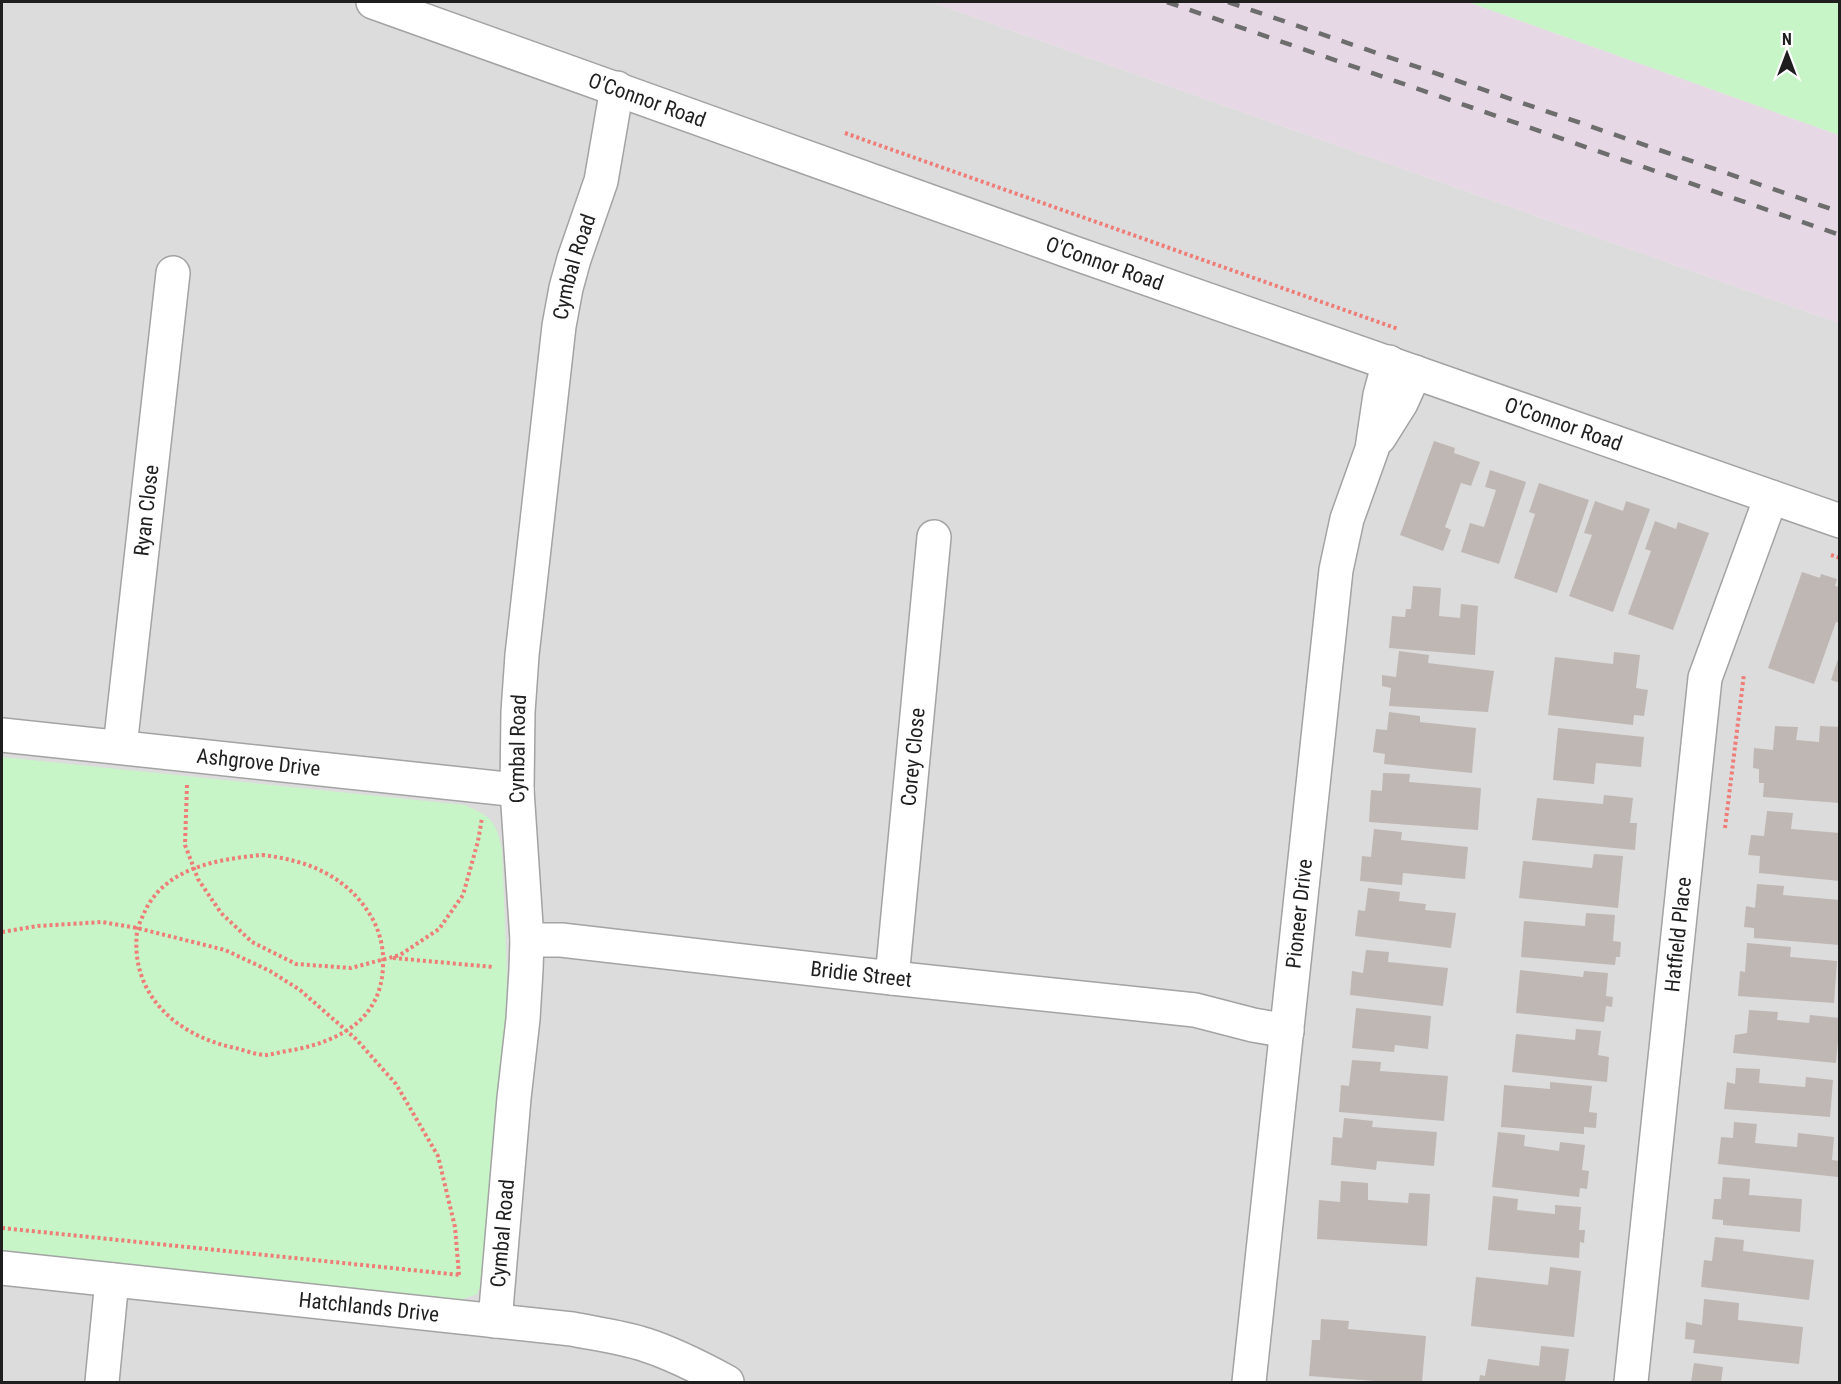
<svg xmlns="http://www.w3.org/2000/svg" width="1841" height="1384" viewBox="0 0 1841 1384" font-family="'Roboto Condensed',sans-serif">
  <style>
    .residential { fill: #dddcdc }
    .industrial { fill: #e7d8e6 }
    .park { fill: #c7f5c7 }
    .building { fill: #bfb7b3 }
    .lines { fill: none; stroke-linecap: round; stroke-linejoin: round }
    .street-casing { stroke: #a3a3a3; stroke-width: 36 }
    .path { stroke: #ee7c77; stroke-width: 4; stroke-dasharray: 3 3; stroke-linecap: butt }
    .street { stroke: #fff; stroke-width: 33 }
    .rail { stroke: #6d6d6d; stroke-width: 4.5; stroke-dasharray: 12 12; stroke-linecap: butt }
    .labels { text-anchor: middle; stroke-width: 4.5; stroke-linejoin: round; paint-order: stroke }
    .street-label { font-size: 21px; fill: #1f1f1f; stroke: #fff }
  </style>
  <rect width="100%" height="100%" fill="#efebe6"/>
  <path class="residential" d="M2,2H931L1839,323V1382H2Z"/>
  <path class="industrial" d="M931,2H1468L1839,135V323Z"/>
  <path class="park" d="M1468,2H1839V135Z
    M2,757L465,805C492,817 496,821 502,850L507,976L504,1049L484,1278L477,1294L458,1301L2,1253Z"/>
  <path class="building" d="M1434,441L1455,448L1454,453L1480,462L1471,486L1461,483L1445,527L1451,530L1443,551L1400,535Z
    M1490,470L1526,482L1499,564L1461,552L1470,523L1484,527L1496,490L1485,487Z
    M1539,483L1589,500L1557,593L1514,578L1535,514L1529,512Z
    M1595,501L1623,511L1626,501L1650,509L1613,612L1569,596L1592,535L1584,533Z
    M1655,521L1676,529L1678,522L1709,533L1673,630L1628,614L1651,551L1645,549Z
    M1802,572L1820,578L1821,574L1837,579L1835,586L1840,587V623L1836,622L1814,684L1768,668Z
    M1413,586L1441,588L1439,616L1460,618L1461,604L1478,606L1475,655L1389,648L1392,616L1405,617L1406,609H1411Z
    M1399,651L1429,655L1428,663L1494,671L1488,712L1389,706L1391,688L1382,686V675L1396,677Z
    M1614,652L1640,655L1636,688L1648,690L1644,716L1634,715L1633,725L1548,715L1555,657L1613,664Z
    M1839,656H1840V683L1831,680Z
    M1389,712L1420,716V722L1476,728L1472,773L1384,764L1385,754L1373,752L1376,729L1387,730Z
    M1775,726L1798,727L1796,740L1819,742L1820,726L1840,727V803L1763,797L1764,783H1759V769L1753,768L1754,748L1773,750Z
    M1558,728L1644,737L1641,767L1596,763L1594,784L1553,780Z
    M1383,773L1410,774L1409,782L1481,788L1478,830L1369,822L1371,790L1382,791Z
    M1604,795L1633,798L1630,823H1637L1635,850L1532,840L1537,798L1603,804Z
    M1767,811L1793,813L1791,829L1840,833V881L1759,873L1760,856L1748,855L1751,835L1764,836Z
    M1374,829L1402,832L1401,840L1468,847L1465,879L1403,873L1402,885L1360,881L1362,856L1371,857Z
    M1594,854L1623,856L1618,908L1519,898L1523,861L1592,868Z
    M1757,884L1784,886L1783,895L1840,900V945L1754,938V928L1744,927L1746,906L1755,908Z
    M1368,888L1400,892L1399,901L1426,904L1425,910L1456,913L1451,948L1355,936L1358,910L1365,911Z
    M1586,913L1615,915L1613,941L1621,942L1620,957H1616L1615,965L1521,957L1524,921L1585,926Z
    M1747,943L1791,947L1790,957L1837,961L1834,1003L1738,996L1740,971L1745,972Z
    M1366,950L1389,952L1388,962L1448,968L1443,1006L1350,995L1352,971L1363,973Z
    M1520,970L1583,977L1584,971L1608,973L1606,996L1613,997L1612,1007L1606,1006L1604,1022L1516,1013Z
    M1356,1008L1431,1016L1428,1049L1395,1045L1394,1052L1352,1048Z
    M1749,1010L1778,1012L1777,1020L1809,1023L1810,1015L1840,1018L1836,1063L1733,1053L1735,1035L1747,1033Z
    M1576,1029L1601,1031L1598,1055L1609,1057L1607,1082L1512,1072L1516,1034L1575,1040Z
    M1352,1060L1381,1062L1380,1071L1448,1076L1444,1121L1339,1112L1341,1085L1349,1086Z
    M1736,1068L1760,1069L1759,1083L1805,1087L1806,1077L1833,1080L1830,1117L1724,1109L1727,1082L1735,1084Z
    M1550,1082L1592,1086L1589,1112L1597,1113L1596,1128L1584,1127V1134L1501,1127L1504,1085L1550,1089Z
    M1344,1118L1373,1121L1372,1127L1437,1132L1434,1166L1377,1161L1376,1170L1331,1165L1333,1137L1342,1138Z
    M1734,1122L1757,1124L1755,1143L1797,1147L1798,1133L1834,1137L1832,1160L1840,1161L1838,1177L1718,1164L1721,1137L1733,1138Z
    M1498,1132L1525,1135L1524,1146L1559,1151L1560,1142L1585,1145L1582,1170L1589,1171L1587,1189L1580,1188L1579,1197L1492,1187Z
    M1723,1177L1750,1179L1749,1195L1802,1199L1800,1232L1723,1225V1220L1712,1219L1714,1199H1721Z
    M1341,1181L1368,1183V1200L1408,1203L1409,1193L1430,1194L1427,1246L1317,1239L1319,1200L1340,1202Z
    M1493,1196L1518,1199L1517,1210L1555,1214V1205L1581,1207L1579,1230H1585L1584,1243L1580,1242L1579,1258L1488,1250Z
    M1715,1237L1744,1240L1743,1251L1814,1260L1809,1300L1701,1287L1704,1260L1712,1261Z
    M1550,1267L1581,1271L1574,1337L1471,1326L1476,1277L1548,1285Z
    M1704,1299L1739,1303L1738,1320L1803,1327L1799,1364L1693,1353L1695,1340L1685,1339L1686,1322L1702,1325Z
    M1321,1319L1349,1321L1348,1329L1426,1336L1422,1382H1388L1309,1376L1312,1340H1320Z
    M1541,1346L1569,1349L1565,1382H1479L1480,1375L1485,1376L1488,1359L1539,1366Z
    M1694,1363L1723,1367L1721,1382H1691Z"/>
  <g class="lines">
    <defs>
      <g id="street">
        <path id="s1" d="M373,2L1074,253L1840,521"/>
        <path d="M1379,438L1401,403L1415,372"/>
        <path id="s2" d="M2,735L517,790"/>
        <path id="s3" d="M120,747L173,273"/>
        <path id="s4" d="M527,940H561L892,978L1195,1010L1253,1025L1287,1031"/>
        <path id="s5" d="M892,978L934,537"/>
        <path id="s6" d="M2,1268L572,1329C597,1334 621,1337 646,1345C674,1354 701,1368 727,1382"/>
        <path id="s7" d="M495,1321L514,1098L523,1019L526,970L527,940L517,790L518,712L522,655L559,326L566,288L574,259L601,181L617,88"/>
        <path d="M102,1382L112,1280"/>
        <path id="s8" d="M1249,1382L1336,570L1347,519L1372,449L1380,395L1389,362"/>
        <path id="s9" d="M1631,1382L1705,678L1771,497"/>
      </g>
    </defs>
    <use href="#street" class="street-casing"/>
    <path class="path" d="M845,133L1398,329
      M1831,555L1840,558
      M187,785L185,845L198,879L221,913L252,942L296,964L351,968L400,955L439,929L463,895L478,841L482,818
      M1725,828L1744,674
      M262,855C307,860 348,876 372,918C380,932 384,949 383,965C382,1019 340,1041 293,1050C284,1051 275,1054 266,1055C256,1055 244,1050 235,1048C177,1036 130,995 137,932C138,925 142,918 145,911C166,867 219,859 262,855Z
      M2,932L38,926L102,922L137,928L225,950L270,971L300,990L356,1039L396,1084L438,1156L455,1227L459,1275
      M393,958L493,967
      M2,1228L460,1275"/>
    <use href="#street" class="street"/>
    <path class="rail" d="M1167,2L1840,235
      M1228,2L1840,212"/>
  </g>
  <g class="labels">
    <g class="street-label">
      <text dy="7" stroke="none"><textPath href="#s1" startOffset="291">O'Connor Road</textPath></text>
      <text dy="7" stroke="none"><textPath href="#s1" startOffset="777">O'Connor Road</textPath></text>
      <text dy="7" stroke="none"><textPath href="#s7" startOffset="1060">Cymbal Road</textPath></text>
      <text dy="7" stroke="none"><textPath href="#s1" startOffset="1263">O'Connor Road</textPath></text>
      <text dy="7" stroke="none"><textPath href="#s3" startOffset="238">Ryan Close</textPath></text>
      <text dy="7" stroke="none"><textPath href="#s7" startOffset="574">Cymbal Road</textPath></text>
      <text dy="7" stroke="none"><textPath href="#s5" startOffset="222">Corey Close</textPath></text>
      <text dy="7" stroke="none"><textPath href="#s2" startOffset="258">Ashgrove Drive</textPath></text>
      <text dy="7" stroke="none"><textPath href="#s8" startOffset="471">Pioneer Drive</textPath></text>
      <text dy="7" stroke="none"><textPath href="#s9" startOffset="450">Hatfield Place</textPath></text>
      <text dy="7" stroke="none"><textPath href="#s4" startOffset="336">Bridie Street</textPath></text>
      <text dy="7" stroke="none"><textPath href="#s7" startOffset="88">Cymbal Road</textPath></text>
      <text dy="7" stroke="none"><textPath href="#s6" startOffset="369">Hatchlands Drive</textPath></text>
    </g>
  </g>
  <rect width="1841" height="1384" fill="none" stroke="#1f1f1f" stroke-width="6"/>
  <g transform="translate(1787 54)" stroke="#ffffff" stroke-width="4.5" paint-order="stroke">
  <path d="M0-4.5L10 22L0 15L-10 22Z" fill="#1f1f1f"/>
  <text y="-9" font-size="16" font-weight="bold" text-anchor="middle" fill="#1f1f1f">N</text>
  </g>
</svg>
